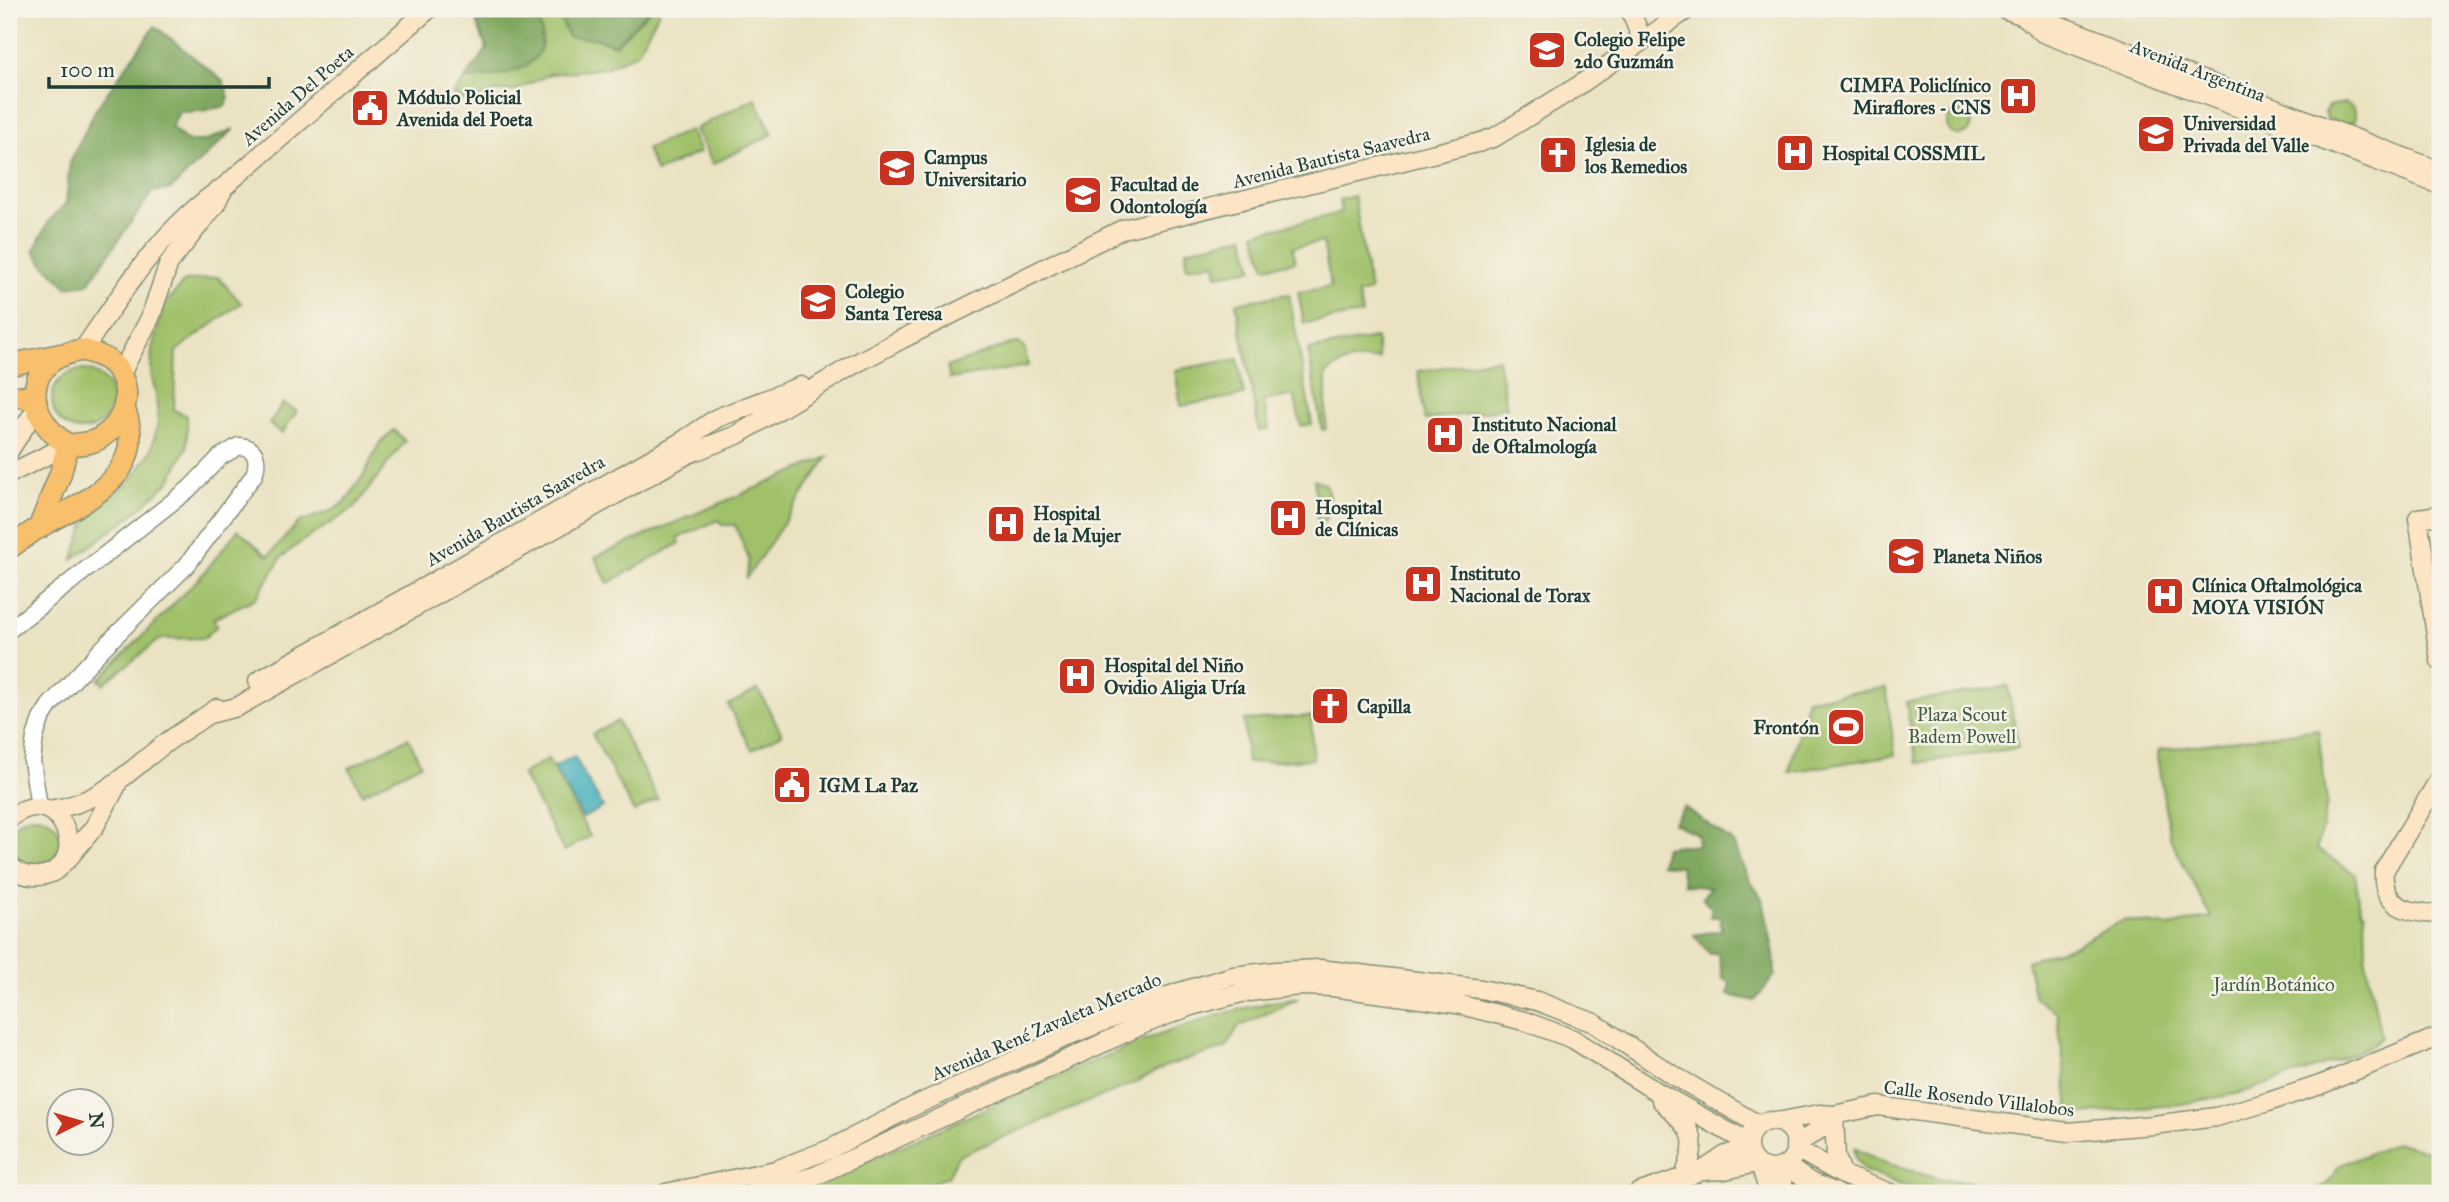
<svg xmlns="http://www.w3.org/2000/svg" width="2449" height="1202" viewBox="0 0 2449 1202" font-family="'IM FELL Great Primer',serif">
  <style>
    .green { fill: #a0c16a; stroke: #607f4f; stroke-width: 2 }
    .forest { fill: #80a75e; stroke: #507249; stroke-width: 2 }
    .water { fill: #3dadba; stroke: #2e7577; stroke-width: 2 }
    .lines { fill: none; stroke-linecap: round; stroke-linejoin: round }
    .tertiary-casing { stroke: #84907a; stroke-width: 19 }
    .secondary-casing { stroke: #84907a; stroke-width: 21 }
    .primary-casing { stroke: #84907a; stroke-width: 24 }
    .tertiary { stroke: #fff; stroke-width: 16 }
    .secondary { stroke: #fce5c4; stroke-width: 18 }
    .primary { stroke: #f8bf6c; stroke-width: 21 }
    .labels { text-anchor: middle; stroke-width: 5; stroke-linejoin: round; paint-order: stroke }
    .poi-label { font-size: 19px; font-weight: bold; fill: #1f3d34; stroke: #f7f3e8; text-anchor: start }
    .street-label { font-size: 19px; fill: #1f3d34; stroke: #f7f3e8 }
    .park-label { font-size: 19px; fill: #3f5e42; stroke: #f7f3e8 }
  </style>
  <rect width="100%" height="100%" fill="#f7f3e8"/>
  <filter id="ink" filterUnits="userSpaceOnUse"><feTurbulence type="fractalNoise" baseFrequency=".0143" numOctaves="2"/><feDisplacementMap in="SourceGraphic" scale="14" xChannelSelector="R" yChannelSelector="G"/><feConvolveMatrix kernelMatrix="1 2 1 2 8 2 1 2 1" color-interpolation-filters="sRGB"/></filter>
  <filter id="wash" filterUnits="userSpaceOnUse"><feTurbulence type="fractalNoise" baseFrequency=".00686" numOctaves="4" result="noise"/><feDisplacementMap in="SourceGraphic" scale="28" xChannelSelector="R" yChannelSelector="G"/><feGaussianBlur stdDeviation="1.57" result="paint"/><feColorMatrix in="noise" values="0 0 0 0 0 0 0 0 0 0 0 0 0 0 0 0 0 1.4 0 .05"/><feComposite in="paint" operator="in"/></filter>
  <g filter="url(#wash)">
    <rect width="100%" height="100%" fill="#eae2c1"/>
    <path class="green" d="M472,9H657L659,12L637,53L606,68L550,74L515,91H498L469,103L453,95L487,50Z
      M755,98L773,134L713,164L695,129Z
      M2345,103L2354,108L2356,119C2346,130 2337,123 2326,117L2324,113L2328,106Z
      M1947 123a12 12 0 1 1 24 0a12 12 0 1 1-24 0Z
      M690,130L700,152L656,172L646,149Z
      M1354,196L1370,291L1358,294L1362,314L1304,323L1298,292L1331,287L1323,242L1293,247L1295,262L1265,267L1255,233L1341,213L1339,200Z
      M1244,236L1253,269L1217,275L1215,263L1187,267L1186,250Z
      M218,277L241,303L176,351L174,410L187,416V447L169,482L131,516L73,559L89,513L129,483L151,451L158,422L156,394L151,374L152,349L164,305L185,281Z
      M1289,294L1312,424L1301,426L1294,395L1264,401L1269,429L1259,431L1236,303Z
      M1376,338L1379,359C1358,360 1341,359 1326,375V429L1322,430L1308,350Z
      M1019,343L1025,349L1028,366L950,379L947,367L1010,344Z
      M1238,359L1244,395L1181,406L1175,370Z
      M1498,359L1507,408L1425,420L1418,371Z
      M52 400a30 30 0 1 1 60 0a30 30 0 1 1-60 0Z
      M283,403L297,411L282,433L269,424Z
      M394,430L405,441L354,508L301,542L282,557L256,598L213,619L217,626L204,638L160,639L103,684L99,680L203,574L238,530L268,556L299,522L333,510L346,501L366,471L379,444Z
      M828,457L746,579L749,559L735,525H722L718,520L678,538L680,543L608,583L595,557Z
      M1314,479L1325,484C1333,503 1332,514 1318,528Z
      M2008,686L2018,748L1917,763L1906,702Z
      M1886,688L1895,755L1789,772L1807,699Z
      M758,689L782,734L752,750L728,705Z
      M1311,716L1313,759L1247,763L1244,720Z
      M617,721L658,799L634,812L592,734Z
      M2318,729L2327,803L2317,849L2355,874L2360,908L2365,914L2366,961L2381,1038L2373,1045L2339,1060L2240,1093L2182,1104L2070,1115L2057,1013L2035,998L2027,961L2076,945L2124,920L2168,926L2211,917L2170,838L2157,756L2160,750Z
      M408,738L421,764L362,794L349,768Z
      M548,759L590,836L564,851L522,774Z
      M9 842a26 26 0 1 1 52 0a26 26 0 1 1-52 0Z
      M1299,998L1238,1027L1226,1048L1166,1066L1136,1082L958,1156L948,1177L901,1193H789C892,1154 990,1104 1092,1062C1158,1034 1228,1007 1299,998Z
      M2397,1143L2427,1150L2440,1143V1182L2420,1193H2312L2326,1185L2340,1165Z
      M1854,1148L1883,1162L1938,1179L1973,1182L2025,1193H1922L1863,1170L1856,1159Z"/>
    <path class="forest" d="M472,9H532C535,15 539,22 541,29C550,74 494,76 465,79L487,49Z
      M557,9H651L615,45L595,38L568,37Z
      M155,26L223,81L229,98L226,106L201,111L179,112L171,127L187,141H205L234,129L171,189L152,192L88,284L67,287L42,262L34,250L49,221L66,203L70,162L96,109Z
      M1684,807L1733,842L1746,874L1763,900L1774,954L1775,975L1755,1001L1728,995L1730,982L1723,979L1718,953L1710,954L1694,935L1722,930L1720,917H1710L1712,908L1702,898L1710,888L1684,884L1680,866L1661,864L1665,847L1681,845L1698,846L1697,834L1673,823Z"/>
    <path class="water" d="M574,756L603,807L583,818L554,767Z"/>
  </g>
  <g filter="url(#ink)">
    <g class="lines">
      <defs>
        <path id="tertiary" d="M9,630L189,489L220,457L239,446C257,447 259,461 254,475L187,565L102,649L50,705L41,719L35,737L32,761L39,807"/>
        <path id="secondary" d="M1630,9L1642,40
          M2004,9L2024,16L2040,18L2440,171
          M2024,16L2043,33L2440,185
          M83,350C124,290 163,226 225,186L429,9
          M120,375L150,318L169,263L215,205L223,189
          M9,451L36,409
          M9,474L68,445
          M2440,515L2418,518L2440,661
          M258,681L681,442L717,418L801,386
          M209,714L237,707L688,454L737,435L853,365L902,339L1123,229L1481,142L1495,137L1578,86L1688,9
          M2440,778L2384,871C2381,908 2409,913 2440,914
          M49,810C101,803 124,775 163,745C180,732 200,721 217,708
          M9,819C62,774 96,871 38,876C27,877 16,873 9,864
          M67,860L95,826L117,785
          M1661,1100C1692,1132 1701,1132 1684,1177
          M1834,1115L1836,1157L1843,1175
          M1748 1145a24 24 0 1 1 48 0a24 24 0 1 1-48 0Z
          M1777,1122L1819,1114L1834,1115L1878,1106L2068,1132L2153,1125L2216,1117L2268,1102L2320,1085L2440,1036
          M1795,1145L1822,1128L1834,1115
          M1795,1148L1843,1175L1890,1193
          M1785,1165L1810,1182L1836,1193
          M1783,1166V1193
          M1761,1167L1769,1193
          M1702,1171L1725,1170L1756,1163
          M666,1193L776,1170L830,1149L914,1106L1070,1035L1176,993L1233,976L1276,971L1320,969L1481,989L1537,1001L1594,1023L1668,1072L1759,1125
          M753,1193L815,1176L1144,1024L1191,1006L1241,993L1299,986L1332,987L1457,1004L1524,1021L1573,1039L1649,1087L1748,1143
          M1638,1193L1702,1171L1726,1155L1748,1148"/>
        <path id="primary" d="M83,350C92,353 100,355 108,360C136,382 129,421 100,438C91,444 79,444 68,445C21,415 23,357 83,350Z
          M9,365L63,354
          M9,395L34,399
          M39,528L60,475L68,445
          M9,548C19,541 30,533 41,526C86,501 148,475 125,411"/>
      </defs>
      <use href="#tertiary" class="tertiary-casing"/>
      <use href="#secondary" class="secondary-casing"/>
      <use href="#primary" class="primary-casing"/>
      <use href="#tertiary" class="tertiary"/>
      <use href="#secondary" class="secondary"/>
      <use href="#primary" class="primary"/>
    </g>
  </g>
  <defs>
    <symbol id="school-square" viewBox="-11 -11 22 22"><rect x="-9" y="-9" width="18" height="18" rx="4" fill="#c8321e" stroke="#f7f3e8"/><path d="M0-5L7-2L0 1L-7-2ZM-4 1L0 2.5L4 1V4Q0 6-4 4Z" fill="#fff"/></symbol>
    <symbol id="hospital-square" viewBox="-11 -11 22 22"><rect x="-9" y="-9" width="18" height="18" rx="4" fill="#c8321e" stroke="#f7f3e8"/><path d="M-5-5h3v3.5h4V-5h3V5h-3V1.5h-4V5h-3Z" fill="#fff"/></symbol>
    <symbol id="civic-square" viewBox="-11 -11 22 22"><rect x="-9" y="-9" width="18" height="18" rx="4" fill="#c8321e" stroke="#f7f3e8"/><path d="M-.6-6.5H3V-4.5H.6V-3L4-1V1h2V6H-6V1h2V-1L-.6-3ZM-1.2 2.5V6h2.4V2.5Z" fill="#fff"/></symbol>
    <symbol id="university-square" viewBox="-11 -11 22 22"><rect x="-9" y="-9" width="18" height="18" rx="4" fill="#c8321e" stroke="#f7f3e8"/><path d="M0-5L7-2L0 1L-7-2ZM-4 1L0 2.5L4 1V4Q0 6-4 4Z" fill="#fff"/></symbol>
    <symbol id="church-square" viewBox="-11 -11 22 22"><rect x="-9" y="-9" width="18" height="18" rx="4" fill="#c8321e" stroke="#f7f3e8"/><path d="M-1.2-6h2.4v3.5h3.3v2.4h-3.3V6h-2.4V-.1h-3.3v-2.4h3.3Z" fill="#fff"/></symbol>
    <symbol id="stadium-square" viewBox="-11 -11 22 22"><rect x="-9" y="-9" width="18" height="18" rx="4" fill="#c8321e" stroke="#f7f3e8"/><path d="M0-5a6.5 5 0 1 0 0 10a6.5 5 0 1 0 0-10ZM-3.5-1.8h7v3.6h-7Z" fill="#fff"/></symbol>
  </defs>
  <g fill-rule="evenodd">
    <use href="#school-square" x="1525" y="28" width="44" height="44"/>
    <use href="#hospital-square" x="1996" y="74" width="44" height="44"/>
    <use href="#civic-square" x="348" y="86" width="44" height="44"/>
    <use href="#university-square" x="2134" y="112" width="44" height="44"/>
    <use href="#hospital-square" x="1773" y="131" width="44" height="44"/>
    <use href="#church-square" x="1536" y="133" width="44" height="44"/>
    <use href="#university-square" x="875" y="146" width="44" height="44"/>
    <use href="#university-square" x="1061" y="173" width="44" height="44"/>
    <use href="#school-square" x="796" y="280" width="44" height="44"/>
    <use href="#hospital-square" x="1423" y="413" width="44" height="44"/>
    <use href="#hospital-square" x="1266" y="496" width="44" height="44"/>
    <use href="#hospital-square" x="984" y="502" width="44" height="44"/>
    <use href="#school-square" x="1884" y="534" width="44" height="44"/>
    <use href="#hospital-square" x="1401" y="562" width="44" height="44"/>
    <use href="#hospital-square" x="2143" y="574" width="44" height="44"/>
    <use href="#hospital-square" x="1055" y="654" width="44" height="44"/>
    <use href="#church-square" x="1308" y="684" width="44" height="44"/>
    <use href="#stadium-square" x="1824" y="705" width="44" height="44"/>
    <use href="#civic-square" x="770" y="763" width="44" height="44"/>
  </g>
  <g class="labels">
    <g class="poi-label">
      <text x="1574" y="46">Colegio Felipe<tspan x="1574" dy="22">2do Guzmán</tspan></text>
      <text x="1991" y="92" text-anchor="end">CIMFA Policlínico<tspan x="1991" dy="22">Miraflores - CNS</tspan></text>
      <text x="397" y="104">Módulo Policial<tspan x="397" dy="22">Avenida del Poeta</tspan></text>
      <text x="2183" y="130">Universidad<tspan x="2183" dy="22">Privada del Valle</tspan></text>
      <text x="1585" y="151">Iglesia de<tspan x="1585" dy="22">los Remedios</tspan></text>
      <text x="1822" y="160">Hospital COSSMIL</text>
      <text x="924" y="164">Campus<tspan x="924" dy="22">Universitario</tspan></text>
      <text x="1110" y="191">Facultad de<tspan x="1110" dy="22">Odontología</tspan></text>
      <text x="845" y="298">Colegio<tspan x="845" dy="22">Santa Teresa</tspan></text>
      <text x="1472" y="431">Instituto Nacional<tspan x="1472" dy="22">de Oftalmología</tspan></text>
      <text x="1315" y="514">Hospital<tspan x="1315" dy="22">de Clínicas</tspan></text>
      <text x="1033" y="520">Hospital<tspan x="1033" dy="22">de la Mujer</tspan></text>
      <text x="1933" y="563">Planeta Niños</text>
      <text x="1450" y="580">Instituto<tspan x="1450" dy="22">Nacional de Torax</tspan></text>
      <text x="2192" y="592">Clínica Oftalmológica<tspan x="2192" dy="22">MOYA VISIÓN</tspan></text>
      <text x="1104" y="672">Hospital del Niño<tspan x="1104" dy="22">Ovidio Aligia Uría</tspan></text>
      <text x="1357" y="713">Capilla</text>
      <text x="1819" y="734" text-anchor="end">Frontón</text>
      <text x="819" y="792">IGM La Paz</text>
    </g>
    <g class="street-label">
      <text transform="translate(2198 70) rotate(21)" y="7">Avenida Argentina</text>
      <text transform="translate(297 95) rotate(-41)" y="7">Avenida Del Poeta</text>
      <text transform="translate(1331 157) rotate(-14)" y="7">Avenida Bautista Saavedra</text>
      <text transform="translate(515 510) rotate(-30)" y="7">Avenida Bautista Saavedra</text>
      <text transform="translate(1046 1026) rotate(-23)" y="7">Avenida René Zavaleta Mercado</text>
      <text transform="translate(1979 1098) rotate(7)" y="7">Calle Rosendo Villalobos</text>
    </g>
    <g class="park-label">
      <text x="1962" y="721">Plaza Scout<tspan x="1962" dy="22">Badem Powell</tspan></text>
      <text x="2274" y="991">Jardín Botánico</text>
    </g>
  </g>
  <rect width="2449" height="1202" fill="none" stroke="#f7f3e8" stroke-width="35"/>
  <g transform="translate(80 1122) rotate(85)"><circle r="33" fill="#f7f3e8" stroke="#a1aaa0" stroke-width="2"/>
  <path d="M0-5L12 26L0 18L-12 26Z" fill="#c8321e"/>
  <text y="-10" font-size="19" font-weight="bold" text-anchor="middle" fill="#1f3d34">N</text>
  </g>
  <path d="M49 77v10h220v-10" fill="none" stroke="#1f3d34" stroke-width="3.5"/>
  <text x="60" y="77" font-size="21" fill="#1f3d34" stroke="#f7f3e8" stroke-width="5" paint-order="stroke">100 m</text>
</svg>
